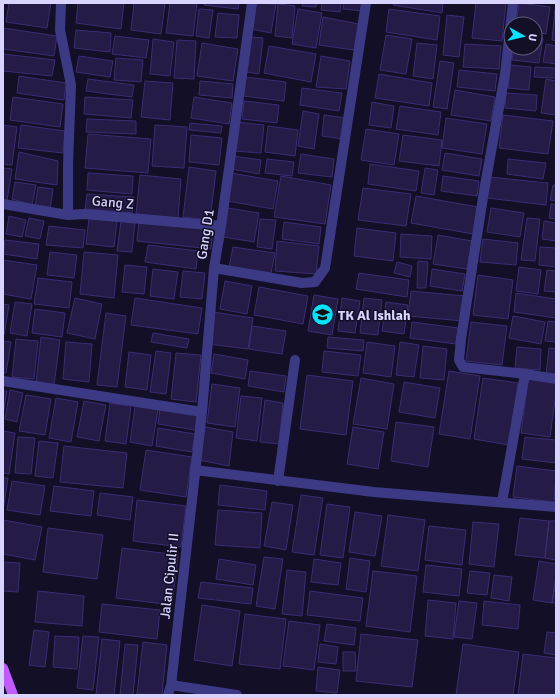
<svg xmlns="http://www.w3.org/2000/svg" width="559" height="698" viewBox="0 0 559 698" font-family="Signika,sans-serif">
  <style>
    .building { fill: #241b47; stroke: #3b2d73 }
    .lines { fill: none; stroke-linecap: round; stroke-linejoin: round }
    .minor { stroke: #3d3a85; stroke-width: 10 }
    .primary { stroke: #c25bff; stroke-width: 10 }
    .labels { text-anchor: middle; stroke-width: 3; stroke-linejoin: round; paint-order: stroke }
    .street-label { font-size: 14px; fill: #d9d4ff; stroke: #130f26 }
    .poi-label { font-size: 14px; font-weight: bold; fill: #d9d4ff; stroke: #130f26; text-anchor: start }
  </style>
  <rect width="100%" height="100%" fill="#130f26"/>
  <path class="building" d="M9,3H51L47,28L6,22Z
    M78,3H124L121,29L76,23Z
    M134,3H165L161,34L131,30Z
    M170,3H197L193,36L166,33Z
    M204,3H239L238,9L204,5Z
    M254,3L276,4L271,33L251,29Z
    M303,3H317L316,7L302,6Z
    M322,3H341L340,12L321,10Z
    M344,3H364L363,11L343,9Z
    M394,3H443L442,13L393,5Z
    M476,3H506L502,41L472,38Z
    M519,3L550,7L546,34L535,32V24H516Z
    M278,4L295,6L292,38L275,36Z
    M199,9L213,10L209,38L196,36Z
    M298,9L322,13L316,48L292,44Z
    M389,9L440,16L437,40L386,32Z
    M555,9H556V41L552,40Z
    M218,13L239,15L237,38L215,37Z
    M447,15L464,17L459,57L443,55Z
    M323,17L359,24L354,50L319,45Z
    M3,28L57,36L54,56L3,49Z
    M76,30L111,33L110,52L74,48Z
    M386,35L412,39L406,74L380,70Z
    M115,36L149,40L146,58L112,54Z
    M251,37L263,38L259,74L247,72Z
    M535,37L543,38L539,63L512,60L514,48H535Z
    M153,39L174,42L170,76L150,74Z
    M177,40L196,41L194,79L174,78Z
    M202,43L238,49L233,81L197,76Z
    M417,43L437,45L433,79L413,76Z
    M465,44L501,46L499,69L463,67Z
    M546,44L556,46V64L543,62Z
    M269,46L316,54L311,82L264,73Z
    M3,54L55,60L52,76L3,71Z
    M79,56L113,61L110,77L76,72Z
    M321,56L350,61L346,89L316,87Z
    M116,58L143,60L141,82L114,80Z
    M440,61L454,63L447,109L433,107Z
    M510,65L531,67L529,90L508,88Z
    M535,67L556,68V78L534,77Z
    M459,70L497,74L495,91L457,87Z
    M379,74L432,83L429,106L375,98Z
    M19,76L66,83L64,100L17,93Z
    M245,77L286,82L284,101L243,96Z
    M88,79L134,85L132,97L86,91Z
    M546,79L556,81V115L541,113Z
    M145,81L173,83L170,120L141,117Z
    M200,81L233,84L232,98L199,95Z
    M302,88L342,93L339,111L300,105Z
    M455,90L495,97L491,121L451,115Z
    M506,93L537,95L536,111L505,108Z
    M13,97L63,104L60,127L10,120Z
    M85,97L133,100L131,118L84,114Z
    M194,97L232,103L229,124L191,118Z
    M244,101L279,105L277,123L242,119Z
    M372,102L394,106L391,128L369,125Z
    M400,106L441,112L438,135L396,129Z
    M303,111L319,114L314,149L298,146Z
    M324,115L346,118L343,139L322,136Z
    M503,115L553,121L548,154L499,148Z
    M446,118L487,124L482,154L442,148Z
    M87,119L136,121V134L86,132Z
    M236,122L264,125L261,153L234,151Z
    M190,123L222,126L221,133L189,130Z
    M3,125L17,127L12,165L3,164Z
    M21,125L65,131L63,153L18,148Z
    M155,125L187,127L184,168L152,166Z
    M268,126L298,130L295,156L265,152Z
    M366,129L399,134L394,165L361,160Z
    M88,134L151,139L148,173L85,168Z
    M191,135L222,138L219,165L189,162Z
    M403,135L442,140L439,166L399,161Z
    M19,152L58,161L57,185L15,179Z
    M445,153L482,159L479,176L442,170Z
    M301,154L334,159L332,177L298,173Z
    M233,156L261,160L259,174L231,169Z
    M267,159L294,162L292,176L265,173Z
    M508,159L546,163L543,179L507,174Z
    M370,164L419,171L416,191L368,184Z
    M189,167L216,171L210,220L183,217Z
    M3,168L12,169L7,201L3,200Z
    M425,168L438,170L434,195L421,193Z
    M88,173L133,176L132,194L87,190Z
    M231,173L278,181L273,209L227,201Z
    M140,175L181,179L178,218L136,214Z
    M281,176L331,185L325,224L274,217Z
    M443,176L479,181L477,196L441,191Z
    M489,177L548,183L546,205L487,198Z
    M15,182L36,185L32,205L12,199Z
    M553,185H556V201L550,200Z
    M38,187L53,189L50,210L35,207Z
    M363,188L411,194L406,226L358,220Z
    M87,194L134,197L132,213L85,209Z
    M416,196L478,207L473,234L411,223Z
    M551,204L556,205V219L549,218Z
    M228,208L259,213L254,242L223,237Z
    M491,208L524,213L520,237L487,232Z
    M9,216L26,220L22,237L6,234Z
    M29,218L44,221L40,239L25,236Z
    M89,218L117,221L114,247L86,244Z
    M527,218L540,219L535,261L521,260Z
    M260,219L276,220L272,249L257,247Z
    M121,221L135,222L132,252L117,251Z
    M139,221L213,230L211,249L137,241Z
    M544,221L556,223V241L542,239Z
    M284,222L321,227L319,244L282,239Z
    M49,226L85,230L83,248L46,245Z
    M357,228L396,233L393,261L354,256Z
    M401,234L432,236L431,259L400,257Z
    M438,235L472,241L467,269L433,264Z
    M483,239L518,243L516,265L480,262Z
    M5,240L39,244L37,259L3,254Z
    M277,241L319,246L316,274L275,271Z
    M148,245L198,251L196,269L145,262Z
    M233,247L275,253L271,273L229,267Z
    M540,247L556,248V267L539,265Z
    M50,252L77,255L74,278L47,275Z
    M84,252L118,255L114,298L80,294Z
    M3,260L37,265L31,299L3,294Z
    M418,261L428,262L426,288H417Z
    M397,262L412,266L410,277L394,273Z
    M125,265L147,267L144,294L122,292Z
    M519,267L541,270L538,294L516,291Z
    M153,269L178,272L174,299L150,296Z
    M432,269L465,274L462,291L430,286Z
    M547,270L556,271V292L544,291Z
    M183,271L205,273L202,299L180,297Z
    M359,273L409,280L407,297L356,289Z
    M478,275L513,280L508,319L473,315Z
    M38,278L72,282L69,308L34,304Z
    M225,281L252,286L247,314L220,309Z
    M259,287L308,296L303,324L254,315Z
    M411,291L465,296L463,321L408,316Z
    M516,293L556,299V318L514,312Z
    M314,295L338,299L332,335L308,331Z
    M75,298L102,304L95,339L67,333Z
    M135,298L202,308L198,334L131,325Z
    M342,298L360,301L355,333L338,331Z
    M364,298L382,300L378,335L360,333Z
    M15,302L32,304L27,336L10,333Z
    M386,302L408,305L404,334L382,331Z
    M3,304L9,305L4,335H3Z
    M35,309L65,313L62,337L32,333Z
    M213,312L253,318L248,349L208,344Z
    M106,313L126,316L117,387L97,385Z
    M513,316L545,322L541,344L509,338Z
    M548,321L556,322V342L545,341Z
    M412,322L458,328L456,344L410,338Z
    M471,322L507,326L502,365L466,361Z
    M252,326L286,331L282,354L249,349Z
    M153,333L189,339L187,348L151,342Z
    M41,337L60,340L54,385L36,383Z
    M328,337L364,340L363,351L327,348Z
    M16,339L38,341L34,379L12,377Z
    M3,341L11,342L6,373H3Z
    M66,342L92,344L89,382L63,379Z
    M367,342L395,346L391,377L363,373Z
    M400,342L419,345L414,377L396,375Z
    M423,346L447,349L444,380L420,378Z
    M517,347L541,349L540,370L515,368Z
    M549,348L556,349V377L546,375Z
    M156,351L171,353L166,394L150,392Z
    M324,351L361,355L358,376L322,372Z
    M129,352L151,355L147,390L125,387Z
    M176,353L201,355L196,402L171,399Z
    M214,354L248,360L245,379L211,373Z
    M250,371L286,376L284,392L248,386Z
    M449,371L480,376L470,439L439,434Z
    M307,375L353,381L346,435L300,429Z
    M361,378L394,384L387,429L353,424Z
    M483,378L518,383L509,445L474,439Z
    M528,379L556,383V393L550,437L521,433Z
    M404,382L440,388L435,418L399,412Z
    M212,384L240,388L235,427L207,423Z
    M10,390L23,393L17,422L5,419Z
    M3,391H7L3,415Z
    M26,395L51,399L45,435L19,431Z
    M241,396L262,398L257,441L236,438Z
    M56,398L78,402L71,442L49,438Z
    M265,400L283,403L279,444L260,442Z
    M84,401L106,405L99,441L77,437Z
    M110,403L131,406L126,444L105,441Z
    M135,406L158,410L152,446L130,442Z
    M160,409L197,415L195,430L158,424Z
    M396,422L434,427L428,467L391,461Z
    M205,427L233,432L229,466L199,460Z
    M353,427L384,432L378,469L347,464Z
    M158,428L195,434L192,452L156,446Z
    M3,431L15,433L9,474L3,473Z
    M18,437L35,438L31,474L15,473Z
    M525,437L556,440V463L522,459Z
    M39,441L58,443L53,478L35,476Z
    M64,446L127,453L123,488L60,482Z
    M146,450L192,457L186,497L140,490Z
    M517,466L556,471L554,502L513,497Z
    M3,478H8L3,511Z
    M12,481L45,486L40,515L7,510Z
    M220,485L267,491L265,510L218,505Z
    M54,486L94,491L91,516L50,511Z
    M100,493L133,497L130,520L97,515Z
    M301,495L323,498L314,555L292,552Z
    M137,500L186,506L181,547L133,541Z
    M272,502L293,505L286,550L264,546Z
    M327,504L350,507L343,558L320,555Z
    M218,510L262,513L260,548L215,545Z
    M355,512L382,516L375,556L349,552Z
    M388,515L425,520L418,571L381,566Z
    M520,518L549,521L545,558L515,555Z
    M3,520L42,527L35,560L3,554Z
    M549,521H556V560L545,558Z
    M473,522L499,524L494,567L469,564Z
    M429,526L466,530L462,565L425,560Z
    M48,528L103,535L97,579L43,572Z
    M122,548L178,555L172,605L116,598Z
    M264,557L283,559L275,609L256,606Z
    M350,558L370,561L366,592L346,589Z
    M219,559L256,565L253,585L216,579Z
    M314,559L341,563L338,585L311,582Z
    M539,561L556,564V576L552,603L533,600Z
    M3,562L20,563L18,592L3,591Z
    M426,565L462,569L459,596L423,592Z
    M287,570L306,572L302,616L282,614Z
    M373,571L417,576L410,632L366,626Z
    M470,571L490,573L487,595L467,593Z
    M494,575L512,577L509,601L491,598Z
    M556,577V603H552Z
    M201,582L253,588L251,604L198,598Z
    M38,591L84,596L82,626L35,622Z
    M310,591L363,598L360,621L307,615Z
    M428,600L456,603L453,639L425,636Z
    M459,601L477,603L472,639L454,637Z
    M484,601L520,605L518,629L482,625Z
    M102,604L160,610L157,639L99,632Z
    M202,605L240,611L232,666L194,660Z
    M245,614L286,619L280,669L239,664Z
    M289,621L320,625L314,670L283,666Z
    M327,624L356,628L354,645L324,641Z
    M34,630L49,632L45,667L29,665Z
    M547,632L556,633V655L544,653Z
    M361,634L418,640L412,687L356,681Z
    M55,636L79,637L77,669L53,667Z
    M83,636L99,637L93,690L77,688Z
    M102,639L120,641L114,695H96Z
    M143,642L167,645L162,695L137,694Z
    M125,644L138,645L133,695H120Z
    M320,644L338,647L336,664L318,662Z
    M463,644L519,652L513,695H456Z
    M343,652H355L356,671H343Z
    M523,654L556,658V695H518Z
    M318,667L340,670L337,693L316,691Z"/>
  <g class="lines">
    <path class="minor" d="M61,3L60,30L71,85L68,164V215
      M3,204L68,215L84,214L221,226
      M214,268L302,283L315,282L325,268L366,3
      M525,374L556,379
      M3,381L202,412
      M195,470L374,492L556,507
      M278,481L295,360
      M502,502L525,374L463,367L459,360L461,339L484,191L505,74L513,3
      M171,685L202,412L214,268L221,226L252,3
      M168,695L171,685L237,695"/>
    <path class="primary" d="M3,668L13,695"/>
  </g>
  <defs>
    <symbol id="school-disc" viewBox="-11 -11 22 22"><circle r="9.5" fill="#00e5ff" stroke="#130f26"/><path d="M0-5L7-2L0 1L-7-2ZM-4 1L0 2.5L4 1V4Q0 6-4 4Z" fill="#111"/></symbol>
  </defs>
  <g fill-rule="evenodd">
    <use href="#school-disc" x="310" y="302" width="25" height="25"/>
  </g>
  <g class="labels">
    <g class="street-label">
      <text transform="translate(113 202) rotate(5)" y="5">Gang Z</text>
      <text transform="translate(205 234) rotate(-81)" y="5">Gang D1</text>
      <text transform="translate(169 576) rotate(-84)" y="5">Jalan Cipulir II</text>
    </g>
    <g class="poi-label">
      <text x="338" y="320">TK Al Ishlah</text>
    </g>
  </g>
  <rect width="559" height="698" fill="none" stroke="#d9d4ff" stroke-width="8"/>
  <g transform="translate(523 36) rotate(98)"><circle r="19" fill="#130f26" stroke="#625e7d"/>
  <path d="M0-3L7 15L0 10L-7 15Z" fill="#00e5ff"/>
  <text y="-6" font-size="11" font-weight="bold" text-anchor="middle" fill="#d9d4ff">U</text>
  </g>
</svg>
